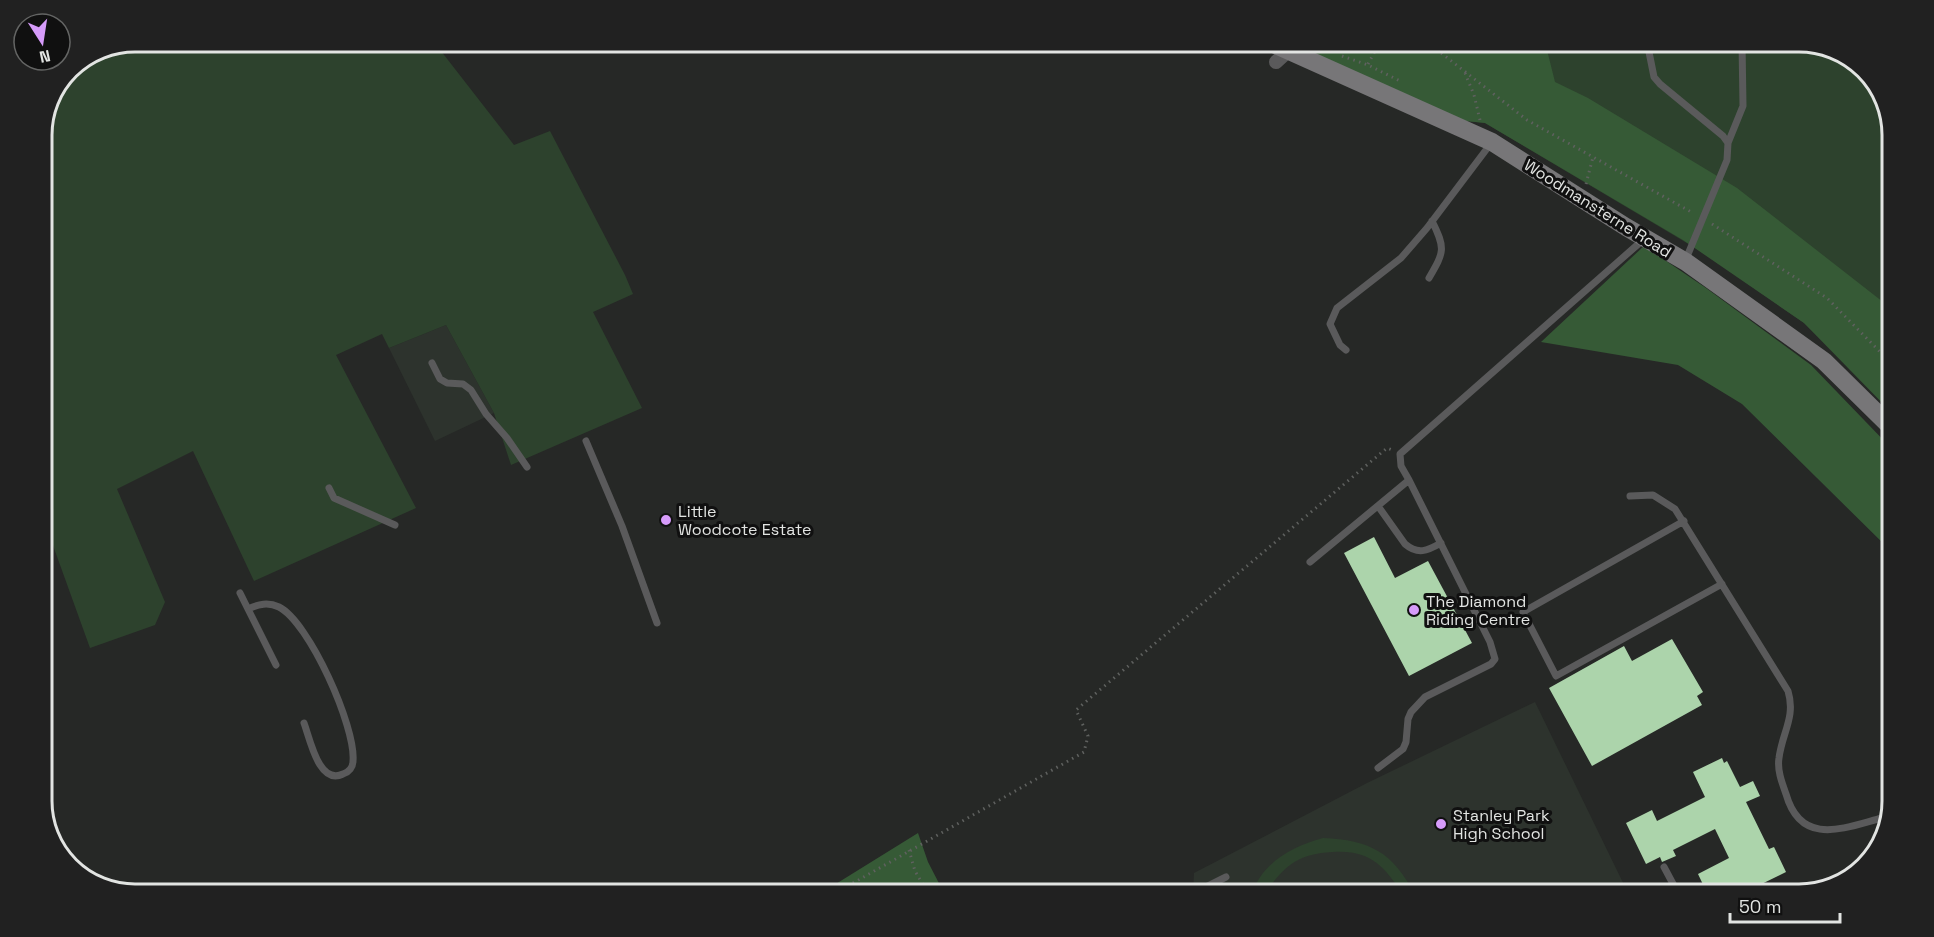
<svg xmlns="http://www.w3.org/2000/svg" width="1934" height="937" viewBox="0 0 1934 937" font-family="'Space Grotesk',sans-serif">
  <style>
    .built { fill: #2d332d }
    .green { fill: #2d422d }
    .forest { fill: #365a36 }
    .building { fill: #acd4ab }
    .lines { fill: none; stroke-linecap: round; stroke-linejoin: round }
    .path { stroke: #5f615f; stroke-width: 3; stroke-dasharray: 1.5 4.5; stroke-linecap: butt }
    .lane { stroke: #5a5a5b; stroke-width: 7 }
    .street { stroke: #5a5a5b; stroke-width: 14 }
    .secondary { stroke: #777678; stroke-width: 18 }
    .poi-dot { fill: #d69bfa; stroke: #101010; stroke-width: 2 }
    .labels { text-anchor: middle; stroke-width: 6; stroke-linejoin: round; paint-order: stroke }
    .street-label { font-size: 16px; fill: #e2e4e2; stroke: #101010 }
    .poi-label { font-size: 16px; fill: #e2e4e2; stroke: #101010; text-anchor: start }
    .rim { fill: none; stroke: #e2e4e2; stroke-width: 3 }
  </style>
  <rect width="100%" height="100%" fill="#262826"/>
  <path class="built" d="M446,325L494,413L435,441L389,348Z
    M1535,702L1629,895H1193L1194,873L1367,783Z"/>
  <path class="green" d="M136,42H434L514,145L550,131L625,275L633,294L593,312L642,408L511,465L494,413L446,325L389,348L382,334L336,355L416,508L254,581L193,451L117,489L165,602L155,625L90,648L42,515V130L70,69Z
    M1279,42H1798L1839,52L1876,83L1892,130V407L1804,323L1702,252L1485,123L1456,120Z
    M1323,838C1370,840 1393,852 1415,895H1403C1384,865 1369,849 1332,852C1297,854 1283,867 1264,895H1251C1263,862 1291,847 1323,838Z"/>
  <path class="forest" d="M1279,42H1545L1555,82L1588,98L1737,188L1892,309V413L1804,323L1683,240L1485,123L1456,120Z
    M1644,246L1706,288L1811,365L1892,449V552L1742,404L1678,365L1541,342Z
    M918,833L928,862L945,895H818Z"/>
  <path class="building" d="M1374,537L1395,578L1428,561L1472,643L1409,676L1344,553Z
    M1672,639L1703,692L1697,696L1702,705L1592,766L1549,688L1624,646L1632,661Z
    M1722,758L1724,763L1727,761L1740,787L1753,781L1760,796L1746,802L1769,849L1774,847L1786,872L1739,895H1708L1698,874L1729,858L1715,829L1673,850L1676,856L1662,862L1660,857L1646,864L1626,823L1652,810L1657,821L1705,797L1693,772Z"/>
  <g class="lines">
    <path class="path" d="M1427,42L1527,120L1693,213
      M1342,56L1368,65L1402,82
      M1368,64L1380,42
      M1465,73L1474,95L1480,120
      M1586,184L1593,157
      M1712,224L1827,298L1892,364
      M909,850L915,871L929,895
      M832,895L1084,752L1088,736L1076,710L1387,448L1392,450"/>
    <path class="lane" d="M1647,42L1654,77L1660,84L1723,136L1728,143L1727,160L1686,259
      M1728,143L1743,106L1742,42
      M1429,278C1444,252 1446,249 1432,221
      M1346,350L1340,345L1330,324L1337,308L1401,258L1427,228L1492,142
      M432,363L440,379L447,383L463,384L471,390L486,414L507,438L527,467
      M586,441L622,526L657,623
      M329,488L334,498L395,525
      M1630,496L1653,495L1675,509L1788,691C1796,717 1782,733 1779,758C1777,770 1782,783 1786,794C1801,847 1844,828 1882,818L1888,819
      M1378,506L1405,544C1418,555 1427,551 1441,543
      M1684,521L1523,612L1556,676L1722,584
      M1310,562L1409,480L1401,466L1400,454L1644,239
      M240,593L276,665
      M248,609C259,604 268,602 279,607C309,622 356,727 353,761C353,767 349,772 343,774C319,786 310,739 304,723
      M1378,768L1403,749L1406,742L1408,719L1411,712L1425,697L1491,664L1495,659L1490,642L1409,480
      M1664,867L1679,895
      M1190,895L1226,877"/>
    <path class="street" d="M1276,62L1288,51"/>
    <path class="secondary" d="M1269,42L1492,142L1626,227L1686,262L1824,361L1892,428"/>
  </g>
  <g class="poi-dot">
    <circle cx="666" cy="520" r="6"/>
    <circle cx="1414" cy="610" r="6"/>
    <circle cx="1441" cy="824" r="6"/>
  </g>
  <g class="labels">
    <g class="street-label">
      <text transform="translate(1598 208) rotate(32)" y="6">Woodmansterne Road</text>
    </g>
    <g class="poi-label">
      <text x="678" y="517">Little<tspan x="678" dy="18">Woodcote Estate</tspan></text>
      <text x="1426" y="607">The Diamond<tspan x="1426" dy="18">Riding Centre</tspan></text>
      <text x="1453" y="821">Stanley Park<tspan x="1453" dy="18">High School</tspan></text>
    </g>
  </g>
  <path d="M0 0H1934V937H0ZM135 52H1799A83 83 0 0 1 1882 135V801A83 83 0 0 1 1799 884H135A83 83 0 0 1 52 801V135A83 83 0 0 1 135 52Z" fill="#212121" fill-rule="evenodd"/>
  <path class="rim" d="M135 52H1799A83 83 0 0 1 1882 135V801A83 83 0 0 1 1799 884H135A83 83 0 0 1 52 801V135A83 83 0 0 1 135 52Z"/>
  <g transform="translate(42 42) rotate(168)"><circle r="28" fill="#101010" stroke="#646564" stroke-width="1.5"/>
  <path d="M0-4.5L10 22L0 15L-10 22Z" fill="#d69bfa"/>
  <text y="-9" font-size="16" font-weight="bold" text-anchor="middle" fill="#e2e4e2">N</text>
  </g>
  <path d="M1730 913v9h110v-9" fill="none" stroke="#e2e4e2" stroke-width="3"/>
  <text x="1739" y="913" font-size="18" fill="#e2e4e2" stroke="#101010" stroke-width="4.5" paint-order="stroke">50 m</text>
</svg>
